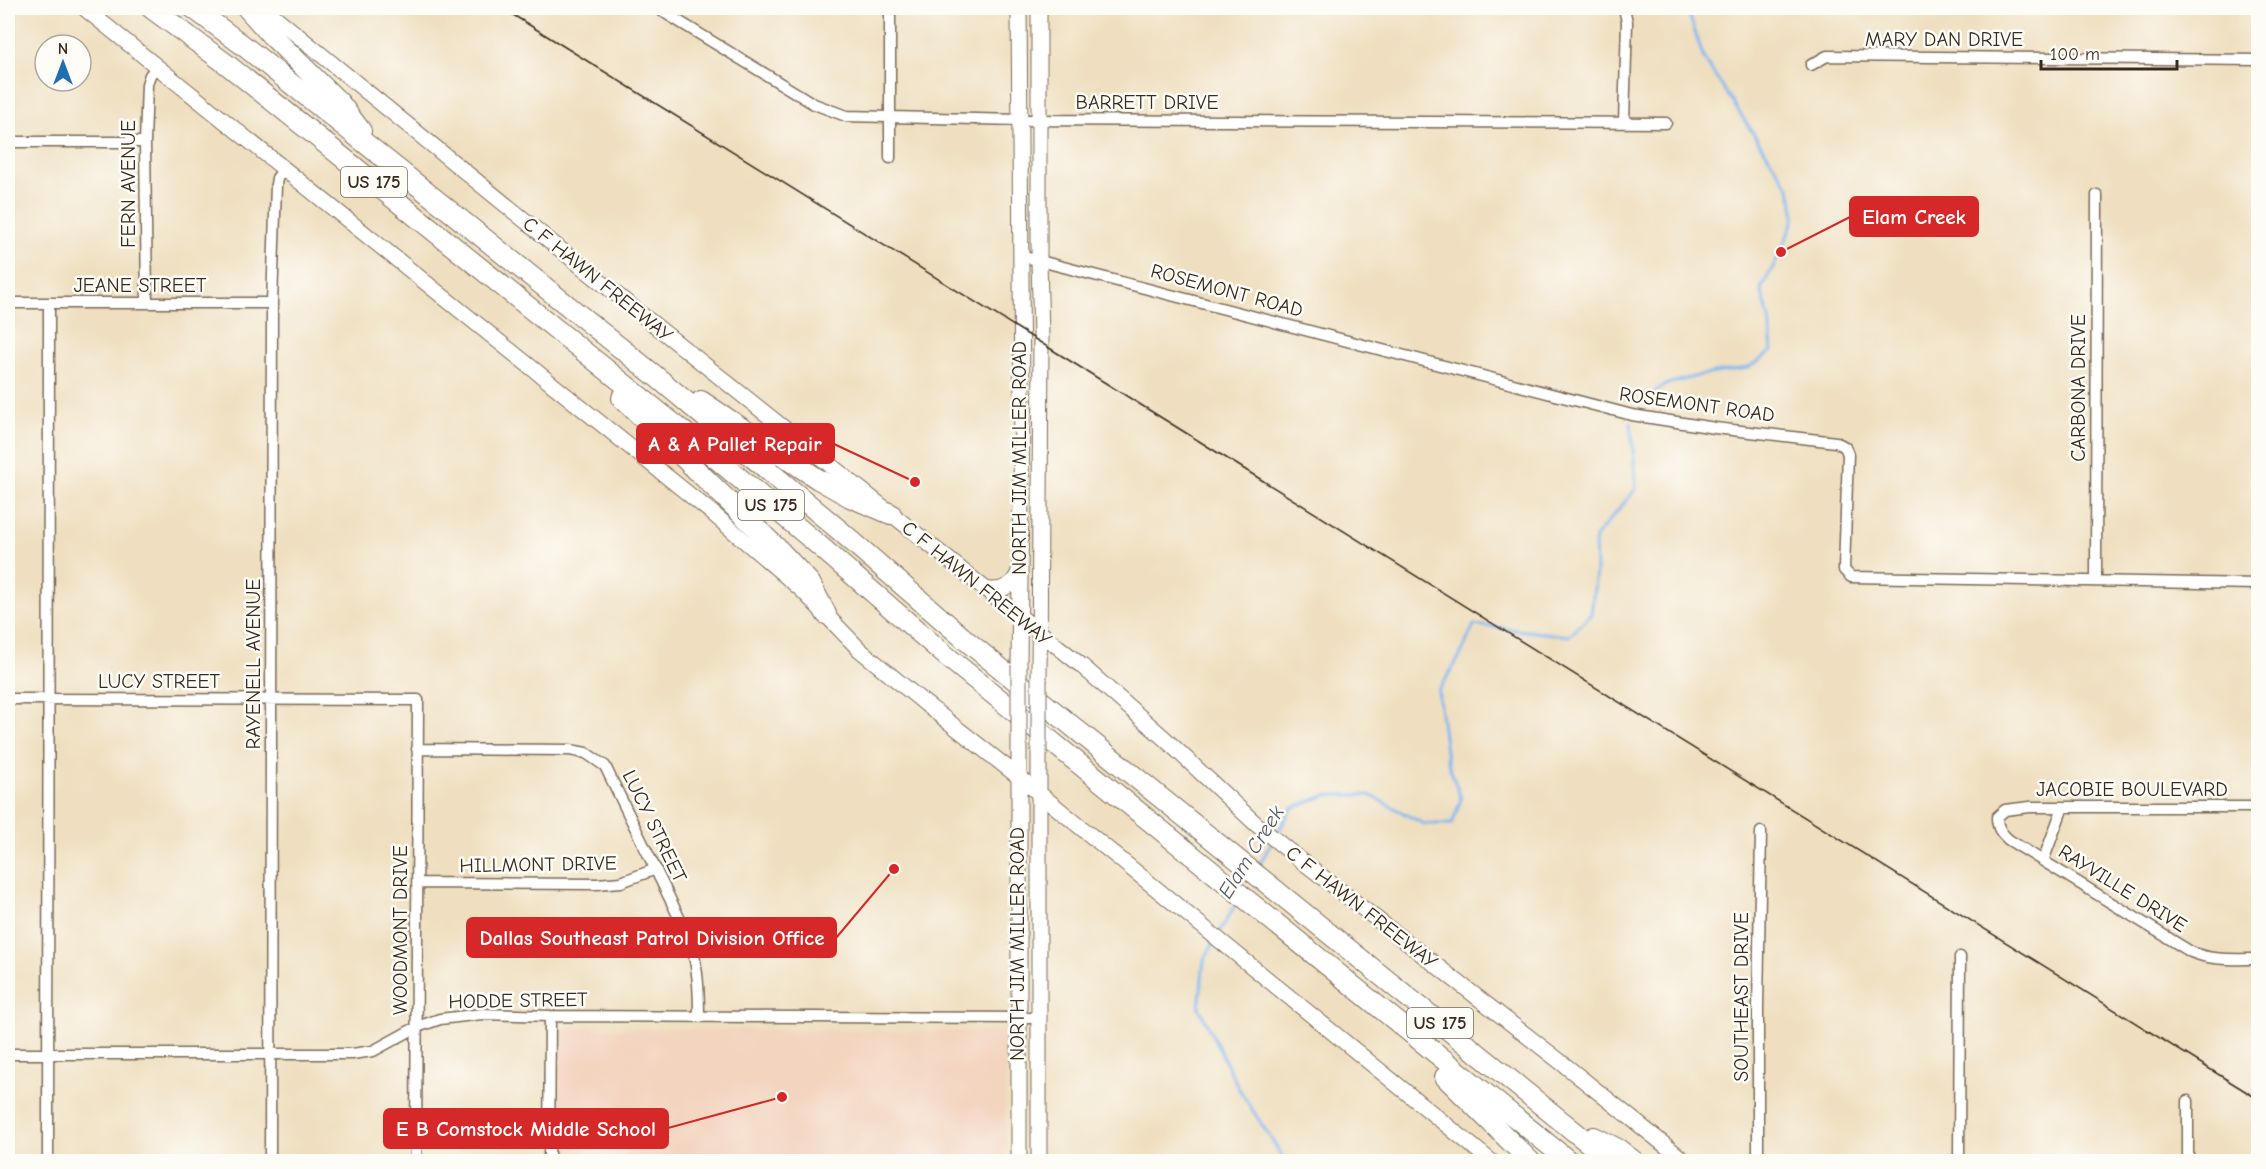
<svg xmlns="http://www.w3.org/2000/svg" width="2266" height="1169" viewBox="0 0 2266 1169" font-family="'Comic Neue',sans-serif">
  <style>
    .built { fill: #f3d4bf }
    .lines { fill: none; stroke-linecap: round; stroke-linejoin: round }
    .stream { stroke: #80b6ef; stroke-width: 3 }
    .minor-casing { stroke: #7a6957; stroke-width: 13 }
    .secondary-casing { stroke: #7a6957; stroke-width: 17 }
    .motorway-casing { stroke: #7a6957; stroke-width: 22 }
    .minor { stroke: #fff; stroke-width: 10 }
    .secondary { stroke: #fff; stroke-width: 15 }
    .motorway { stroke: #fff; stroke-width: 20 }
    .tram { stroke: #3b2a1e; stroke-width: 1.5 }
    .secondary-bridge-casing { stroke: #7a6957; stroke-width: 17; stroke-linecap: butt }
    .secondary-bridge { stroke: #fff; stroke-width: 15 }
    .labels { text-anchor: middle; stroke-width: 5; stroke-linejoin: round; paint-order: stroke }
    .shield { fill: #fdfcf7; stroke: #75695f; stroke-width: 1.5 }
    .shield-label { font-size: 18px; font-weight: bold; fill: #3b2a1e }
    .street-label { font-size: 20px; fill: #3b2a1e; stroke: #fdfcf7 }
    .water-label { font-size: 21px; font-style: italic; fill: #535b67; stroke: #fdfcf7 }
    .leader { fill: none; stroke: #d62828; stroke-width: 2 }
    .callout-dot { fill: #d62828; stroke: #fdfcf7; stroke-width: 2 }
    .callout { fill: #d62828; stroke: #d62828; stroke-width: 2 }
    .callout-label { font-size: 21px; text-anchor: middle; font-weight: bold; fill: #fff }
  </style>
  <rect width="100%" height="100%" fill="#fdfcf7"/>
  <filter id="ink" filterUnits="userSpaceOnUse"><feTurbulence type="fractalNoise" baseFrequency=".0167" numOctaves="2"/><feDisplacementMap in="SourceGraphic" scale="12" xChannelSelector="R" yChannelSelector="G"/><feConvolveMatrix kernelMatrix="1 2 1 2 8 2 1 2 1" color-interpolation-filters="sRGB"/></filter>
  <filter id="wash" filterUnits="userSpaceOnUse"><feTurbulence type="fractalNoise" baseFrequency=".008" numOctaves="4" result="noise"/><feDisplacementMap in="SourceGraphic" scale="24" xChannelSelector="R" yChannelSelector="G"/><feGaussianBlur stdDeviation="1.35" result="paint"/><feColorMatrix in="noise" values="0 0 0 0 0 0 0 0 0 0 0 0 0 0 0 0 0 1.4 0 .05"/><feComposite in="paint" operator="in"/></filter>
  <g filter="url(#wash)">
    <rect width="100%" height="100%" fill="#efdfc0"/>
    <path class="built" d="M560,1028L1005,1032V1161H559Z"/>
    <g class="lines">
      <path class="stream" d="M1641,401L1667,384L1701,375L1748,368L1772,351L1769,318L1761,289L1781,252L1795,216L1790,189L1704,59L1687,8
        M1277,834L1291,809L1327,795H1370L1424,824H1452L1461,799L1447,759L1438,691L1459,658L1474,625L1569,636L1591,614L1596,572L1595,537L1636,489L1631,423
        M1257,868L1272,842
        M1219,933L1237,902
        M1215,941L1204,960L1199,1008L1239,1089L1286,1162"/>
    </g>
  </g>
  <g filter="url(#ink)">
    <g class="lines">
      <defs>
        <path id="minor" d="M657,8L814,104L846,116L1019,120L1666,123
          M1811,65L1827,56L2258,60
          M1624,122L1627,22L1624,8
          M8,142H145
          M890,158V8
          M1021,256L1632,415L1715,428L1836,442L1845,447L1848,454L1844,570L1851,577L2258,584
          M8,303H272
          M147,303L145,142L147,84L150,75L156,68
          M2096,581L2097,195
          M8,699L418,700L416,1162
          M417,749L570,750L586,753L605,766L690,940C698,966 699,990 699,1017
          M2258,807H2030L2005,810L1997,817C1997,828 2001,833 2009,840L2191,952C2212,961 2236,959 2258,959
          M2043,861L2063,807
          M418,883L597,884L621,882L656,869
          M8,1054H352L373,1051L417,1027L440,1019L482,1014L550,1016L1037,1018
          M48,1162L49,303
          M270,1162L272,303L276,185L277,178L284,169
          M549,1162L550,1016
          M1758,1162V1008L1761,832
          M1959,1162L1960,957
          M2188,1162V1101"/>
        <path id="secondary" d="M84,8L711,512L802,590L860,650L922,701L1019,777L1492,1162
          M264,8L582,267L1082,666L1164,738L1256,824L1289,851L1562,1063L1686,1162
          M1039,8V261L1041,335L1039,680
          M985,589C1001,593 1017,585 1020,567
          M1019,665L1022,406L1019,8
          M1019,735V1162
          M1039,1162V751"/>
        <path id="motorway" d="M151,8L229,66L705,449L822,548L945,655L1570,1162
          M193,8L244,46L658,378L838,529L968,642L1612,1162
          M247,8L271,35L339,102L361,131
          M622,398L781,552L810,583L826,614
          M701,401L818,479L850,497L891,514
          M1445,1077L1531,1162
          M1594,1137L1618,1149L1635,1162"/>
      </defs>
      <use href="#minor" class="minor-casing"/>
      <use href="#secondary" class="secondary-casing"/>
      <use href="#motorway" class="motorway-casing"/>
      <use href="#minor" class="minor"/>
      <use href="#secondary" class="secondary"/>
      <use href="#motorway" class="motorway"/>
      <path class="tram" d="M502,8L2258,1099"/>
      <defs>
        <path id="secondary-bridge" d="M1019,735V665
          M1039,751V680"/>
      </defs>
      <use href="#secondary-bridge" class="secondary-bridge-casing"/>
      <use href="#secondary-bridge" class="secondary-bridge"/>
    </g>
  </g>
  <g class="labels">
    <g class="shield">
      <rect x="341" y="167" width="66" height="30" rx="4.5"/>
      <rect x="738" y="490" width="66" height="30" rx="4.5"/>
      <rect x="1407" y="1008" width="66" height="30" rx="4.5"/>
    </g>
    <g class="shield-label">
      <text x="374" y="188">US 175</text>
      <text x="771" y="511">US 175</text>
      <text x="1440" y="1029">US 175</text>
    </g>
    <g class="street-label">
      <text x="1944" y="46">MARY DAN DRIVE</text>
      <text x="1147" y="109">BARRETT DRIVE</text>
      <text transform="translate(128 184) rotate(-90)" y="7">FERN AVENUE</text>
      <text transform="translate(598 279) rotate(39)" y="7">C F HAWN FREEWAY</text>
      <text x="140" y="292">JEANE STREET</text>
      <text transform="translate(1227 290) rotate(15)" y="7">ROSEMONT ROAD</text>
      <text transform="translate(2078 388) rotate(-90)" y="7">CARBONA DRIVE</text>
      <text transform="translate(1697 404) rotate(8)" y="7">ROSEMONT ROAD</text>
      <text transform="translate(1019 458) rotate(-90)" y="7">NORTH JIM MILLER ROAD</text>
      <text transform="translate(977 583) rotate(39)" y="7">C F HAWN FREEWAY</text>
      <text transform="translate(253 664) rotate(-90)" y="7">RAYENELL AVENUE</text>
      <text x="159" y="688">LUCY STREET</text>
      <text x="2132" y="796">JACOBIE BOULEVARD</text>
      <text transform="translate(655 826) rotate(64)" y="7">LUCY STREET</text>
      <text transform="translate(538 864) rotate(-1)" y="7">HILLMONT DRIVE</text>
      <text transform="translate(2123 888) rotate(32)" y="7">RAYVILLE DRIVE</text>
      <text transform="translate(1362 907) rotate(38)" y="7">C F HAWN FREEWAY</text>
      <text transform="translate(400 930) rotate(-90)" y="7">WOODMONT DRIVE</text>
      <text transform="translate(1017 944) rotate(-90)" y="7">NORTH JIM MILLER ROAD</text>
      <text transform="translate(1741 997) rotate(-90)" y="7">SOUTHEAST DRIVE</text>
      <text transform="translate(518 1000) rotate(-1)" y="7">HODDE STREET</text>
    </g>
    <g class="water-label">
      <text transform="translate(1251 852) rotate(-58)" y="7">Elam Creek</text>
    </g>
  </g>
  <path class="leader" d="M1781 252L1850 217M915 482L834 444M894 869L836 938M782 1097L668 1128"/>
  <g class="callout-dot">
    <circle cx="1781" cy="252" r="6"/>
    <circle cx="915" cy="482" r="6"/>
    <circle cx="894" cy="869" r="6"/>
    <circle cx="782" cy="1097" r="6"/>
  </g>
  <g class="callout">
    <rect x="1850" y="197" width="128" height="39" rx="6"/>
    <rect x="637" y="424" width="197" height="39" rx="6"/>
    <rect x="467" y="918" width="369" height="39" rx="6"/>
    <rect x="384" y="1109" width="284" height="39" rx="6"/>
  </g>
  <g class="callout-label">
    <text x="1914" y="224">Elam Creek</text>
    <text x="735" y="451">A &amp; A Pallet Repair</text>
    <text x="652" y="945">Dallas Southeast Patrol Division Office</text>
    <text x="526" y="1136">E B Comstock Middle School</text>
  </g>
  <rect width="2266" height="1169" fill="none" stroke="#fdfcf7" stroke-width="30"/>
  <g transform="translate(63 63)"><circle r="28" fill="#fdfcf7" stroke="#afa8a0" stroke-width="1.5"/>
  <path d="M0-4.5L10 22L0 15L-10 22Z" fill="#1f6fb2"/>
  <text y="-9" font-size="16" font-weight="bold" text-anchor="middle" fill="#3b2a1e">N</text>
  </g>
  <path d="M2041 60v9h136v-9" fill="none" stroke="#3b2a1e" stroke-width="3"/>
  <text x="2050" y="60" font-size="18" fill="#3b2a1e" stroke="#fdfcf7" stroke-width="4.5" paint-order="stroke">100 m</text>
</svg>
